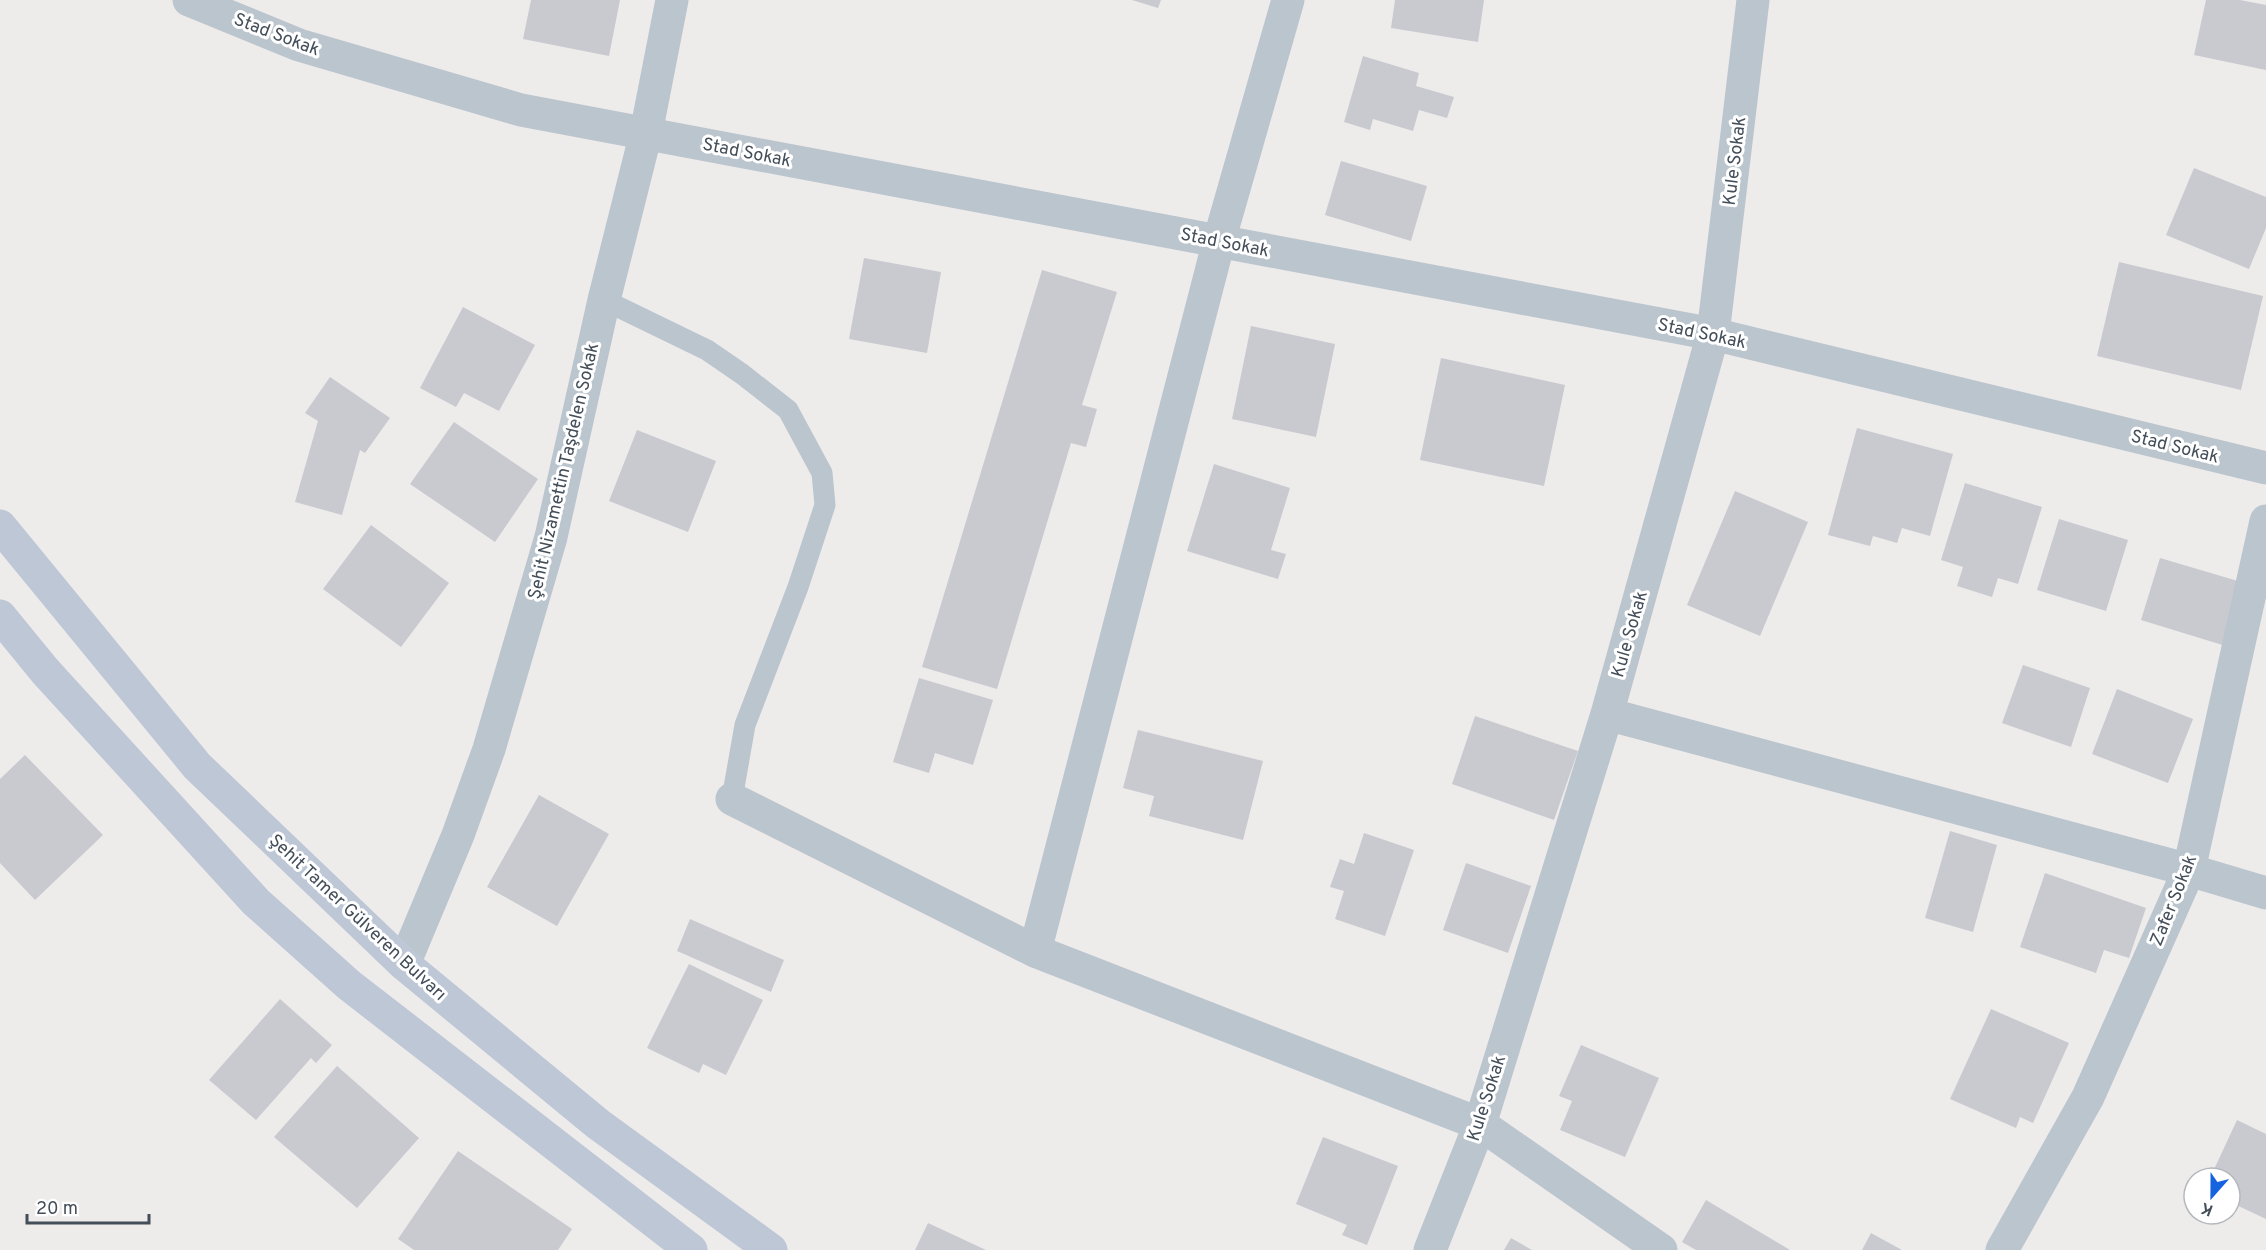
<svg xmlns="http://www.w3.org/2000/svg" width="2266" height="1250" viewBox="0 0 2266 1250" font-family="Overpass,sans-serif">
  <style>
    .building { fill: #c8cad0 }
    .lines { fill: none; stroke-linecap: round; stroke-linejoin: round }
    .service { stroke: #bbc5ce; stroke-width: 21 }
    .minor { stroke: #bbc5ce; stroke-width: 33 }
    .secondary { stroke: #bdc7d5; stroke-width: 33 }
    .labels { text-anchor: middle; stroke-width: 6; stroke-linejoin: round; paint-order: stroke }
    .street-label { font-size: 18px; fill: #434e59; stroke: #fff }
  </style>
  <rect width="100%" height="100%" fill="#eeebeb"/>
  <path class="building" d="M531,0H620L609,56L523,39Z
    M1132,0H1161L1158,8Z
    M1395,0H1484L1478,42L1391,28Z
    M2206,0H2240L2266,5V70L2194,55Z
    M1363,56L1419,73L1416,86L1454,97L1447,118L1419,110L1413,131L1373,119L1370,130L1344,122Z
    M1341,161L1427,186L1411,241L1325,215Z
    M2194,168L2266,197V228L2249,269L2166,235Z
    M864,258L941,272L927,353L849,339Z
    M2119,262L2263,296L2241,390L2097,356Z
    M1042,270L1117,292L1082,405L1097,409L1086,447L1071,443L997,689L922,667Z
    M463,307L535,345L499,411L464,393L456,407L420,388Z
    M1251,326L1335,344L1316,437L1232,419Z
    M1441,358L1565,385L1544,486L1420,460Z
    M330,377L390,418L365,453L360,450L342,515L295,502L318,421L305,413Z
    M454,422L538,479L495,542L410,484Z
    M1857,428L1953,454L1930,536L1902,528L1897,543L1873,536L1870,546L1828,535Z
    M637,430L716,461L688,532L609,501Z
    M1214,464L1290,488L1271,550L1286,554L1278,579L1187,551Z
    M1965,483L2042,507L2018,584L1998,578L1992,597L1957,586L1963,567L1941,560Z
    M1735,491L1808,522L1760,636L1687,605Z
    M2059,519L2128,540L2106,611L2037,590Z
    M371,525L449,583L401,647L323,589Z
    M2160,558L2248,584L2229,647L2141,620Z
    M2023,665L2090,688L2071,747L2002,723Z
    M919,678L993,700L973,765L935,753L929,773L893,762Z
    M2117,689L2193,719L2168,783L2092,754Z
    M1475,716L1578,751L1554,820L1452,784Z
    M1138,730L1263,761L1243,840L1149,816L1154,796L1123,788Z
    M25,755L103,835L35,900L0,863V779Z
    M539,795L609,834L557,926L487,887Z
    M1950,831L1997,845L1973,932L1925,918Z
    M1364,833L1414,850L1385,936L1335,919L1344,891L1330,887L1340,859L1354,864Z
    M1466,863L1531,886L1508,953L1443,930Z
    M2045,873L2146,908L2129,958L2104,950L2096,973L2020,947Z
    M690,919L784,960L771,992L677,951Z
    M689,964L763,1000L726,1075L703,1064L699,1073L647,1048Z
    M280,999L332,1045L316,1063L311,1058L256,1120L209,1080Z
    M1991,1009L2069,1043L2033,1123L2020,1117L2016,1128L1950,1099Z
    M1581,1045L1659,1078L1625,1157L1560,1130L1572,1101L1559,1096Z
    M337,1066L419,1138L357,1208L274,1137Z
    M2237,1120L2266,1134V1219L2230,1202V1178H2210Z
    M1323,1137L1398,1166L1367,1245L1342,1235L1347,1225L1296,1204Z
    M458,1151L572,1229L558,1250H414L398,1239Z
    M1706,1200L1790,1250H1696L1682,1242Z
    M928,1223L986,1250H915Z
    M1871,1233L1902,1250H1862Z
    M1511,1238L1532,1250H1504Z"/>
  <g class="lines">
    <path class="service" d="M604,300L707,350L742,374L788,410L822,473L825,505L798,587L745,725L732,799"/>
    <path class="minor" d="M189,0L299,45L521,110L1713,334L2266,468
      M1288,0L1219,241L1035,951L1480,1124L1661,1250
      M1607,714L2189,870L2266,893
      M732,799L1035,951
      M404,964L458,835L489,749L551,537L604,300L646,133L672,0
      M1430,1250L1480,1124L1607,714L1713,334L1753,0
      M2002,1250L2088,1097L2189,870L2266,521"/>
    <path class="secondary" d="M0,526L197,766L404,964L598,1124L771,1250
      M0,616L45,671L256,902L349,985L691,1250"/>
  </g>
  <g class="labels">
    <g class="street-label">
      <text transform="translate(277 34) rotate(21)" y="6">Stad Sokak</text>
      <text transform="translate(747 152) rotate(11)" y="6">Stad Sokak</text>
      <text transform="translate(1734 161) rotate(-83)" y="6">Kule Sokak</text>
      <text transform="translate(1225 242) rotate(11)" y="6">Stad Sokak</text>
      <text transform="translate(1702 333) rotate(12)" y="6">Stad Sokak</text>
      <text transform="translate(2175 446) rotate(14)" y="6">Stad Sokak</text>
      <text transform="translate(563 471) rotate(-77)" y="6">Şehit Nizamettin Taşdelen Sokak</text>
      <text transform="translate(1629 634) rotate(-74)" y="6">Kule Sokak</text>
      <text transform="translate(2173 900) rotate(-68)" y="6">Zafer Sokak</text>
      <text transform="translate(358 917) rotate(43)" y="6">Şehit Tamer Gülveren Bulvarı</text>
      <text transform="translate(1486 1098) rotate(-72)" y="6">Kule Sokak</text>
    </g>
  </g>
  <g transform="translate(2212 1196) rotate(201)"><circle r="28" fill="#ffffff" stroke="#b4b8bd" stroke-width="1.5"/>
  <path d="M0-4.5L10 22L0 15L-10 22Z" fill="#1563de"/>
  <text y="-9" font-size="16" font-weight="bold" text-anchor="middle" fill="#434e59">K</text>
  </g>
  <path d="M27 1214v9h122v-9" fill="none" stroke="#434e59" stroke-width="3"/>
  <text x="36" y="1214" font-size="18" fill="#434e59" stroke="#ffffff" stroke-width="4.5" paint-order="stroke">20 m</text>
</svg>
